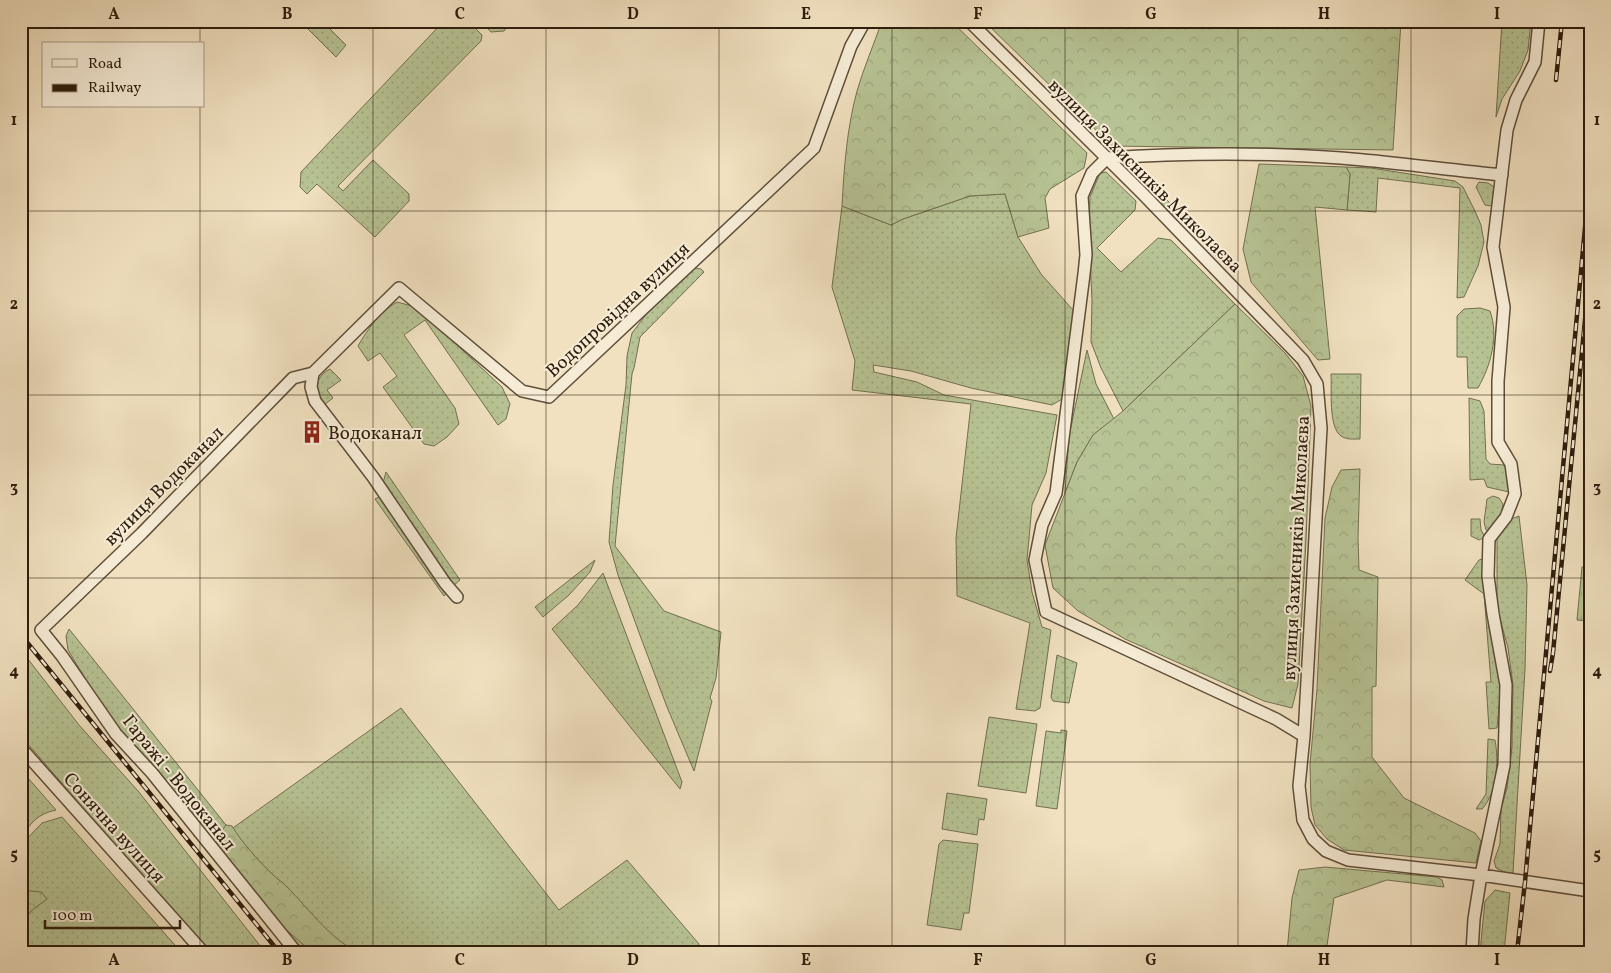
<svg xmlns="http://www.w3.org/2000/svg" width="1611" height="973" viewBox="0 0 1611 973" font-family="Vollkorn,serif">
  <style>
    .grass { fill: url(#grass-dots); stroke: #727050 }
    .forest { fill: url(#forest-crowns); stroke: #727050 }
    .park { fill: url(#park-tufts); stroke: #727050 }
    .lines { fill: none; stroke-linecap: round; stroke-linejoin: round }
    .minor-casing { stroke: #5f4e3a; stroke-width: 14 }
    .minor { stroke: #f6ecd6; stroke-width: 11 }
    .rail-casing { stroke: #2e1d0d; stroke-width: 4.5 }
    .rail { stroke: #f6ecd6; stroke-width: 2.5; stroke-dasharray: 8; stroke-linecap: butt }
    .grid { fill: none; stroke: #2e1d0d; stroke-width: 1; stroke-opacity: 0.55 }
    .labels { text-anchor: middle; stroke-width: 4; stroke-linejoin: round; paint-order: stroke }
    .street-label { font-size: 19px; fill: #2e1d0d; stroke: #f6ecd6 }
    .poi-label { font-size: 19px; fill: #2e1d0d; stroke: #f6ecd6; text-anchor: start }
    .neatline { fill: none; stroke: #2e1d0d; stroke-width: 2 }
    .grid-label { font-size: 16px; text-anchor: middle; font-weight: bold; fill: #2e1d0d }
  </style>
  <defs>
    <pattern id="grass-dots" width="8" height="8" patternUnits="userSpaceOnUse" patternTransform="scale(1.25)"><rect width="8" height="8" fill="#b7c394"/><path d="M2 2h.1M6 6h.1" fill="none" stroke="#9ea77e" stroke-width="1.8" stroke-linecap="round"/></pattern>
    <pattern id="forest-crowns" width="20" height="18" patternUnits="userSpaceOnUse" patternTransform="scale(1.25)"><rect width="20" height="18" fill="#b7c394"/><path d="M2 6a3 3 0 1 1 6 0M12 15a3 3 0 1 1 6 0" fill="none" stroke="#9ea77e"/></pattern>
    <pattern id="park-tufts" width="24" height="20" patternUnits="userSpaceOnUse" patternTransform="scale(1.25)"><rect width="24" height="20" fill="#b7c394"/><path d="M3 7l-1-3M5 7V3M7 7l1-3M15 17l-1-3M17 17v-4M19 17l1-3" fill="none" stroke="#9ea77e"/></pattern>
  </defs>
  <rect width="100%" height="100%" fill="#f1e1c0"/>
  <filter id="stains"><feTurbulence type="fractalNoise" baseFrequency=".004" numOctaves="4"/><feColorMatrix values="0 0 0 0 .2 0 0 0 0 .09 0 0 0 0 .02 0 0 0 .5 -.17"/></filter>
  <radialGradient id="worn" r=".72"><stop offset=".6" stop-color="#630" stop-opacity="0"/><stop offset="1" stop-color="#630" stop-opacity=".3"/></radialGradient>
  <path class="grass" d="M300,21H322L346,45L336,57Z
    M446,21H468L482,35L481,41L338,186L343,191L373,160L409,194V201L375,237L317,184L307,194L300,187L301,172L442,23Z
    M480,21H513L504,31L491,32Z
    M1502,21H1531L1528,50L1520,71L1502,99L1496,117Z
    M1346,167L1371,168L1455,181L1463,187L1475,211L1481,225L1484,242L1478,266L1464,297L1457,298L1460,188L1378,178L1376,212L1347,210L1350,174Z
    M1106,172L1136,201L1135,210L1097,248L1121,272L1158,238L1171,240L1235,304L1123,411L1101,368L1091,342L1092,300L1089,237L1090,197L1100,173Z
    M1479,182L1488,183L1496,188L1492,206L1485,205L1476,187Z
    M1152,188H1155L1181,214V218L1179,220L1150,194V190Z
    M1005,194L1018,237L1041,274L1081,319L1062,399L1052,405L971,388L911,371L873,365L874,372L917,382L944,395L1057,415L1046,473L1032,505L1027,560L1032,592L1042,627L1051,630L1040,708L1035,711L1016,709L1030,623L957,596L956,538L971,404L852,390L855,361L832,287L842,206L891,225L903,219L970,196Z
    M1201,233L1229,258V264H1225L1198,238L1199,234Z
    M695,268L701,269L704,272L640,337L634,368L632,374L615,546L664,611L721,632L716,678L710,698L712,701L694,771L667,707L641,638L618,575L609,542L613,485L626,385L627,356L632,333L648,312Z
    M397,302L412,306L430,320L502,387L510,404L506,419L498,425L425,320L404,335L455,408L459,424L447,437L434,446L424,444L383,387L397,376L380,353L368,361L358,346C368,329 379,312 397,302Z
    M1480,308L1490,311C1499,336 1491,365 1478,388H1468L1467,357H1457V316L1464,309Z
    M1087,350L1096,384L1114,419L1093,435L1077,462L1065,493L1069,436Z
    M330,369L341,380L327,390L333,398L324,405C322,402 317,397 317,394C314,384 321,373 330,369Z
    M1331,374H1361L1360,439C1353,439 1347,440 1341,436C1328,427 1332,389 1331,374Z
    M1469,398L1480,401L1484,411L1486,459L1490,464L1504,465L1508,472L1509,492L1487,487L1484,479L1470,480Z
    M386,472L460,580L453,586L383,483Z
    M381,496L447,593L444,596L375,499Z
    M1493,496L1499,498L1503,504L1501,515L1489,531L1486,530L1484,522L1487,499Z
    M1519,516L1527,585L1525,669L1513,873H1507L1496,868L1494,861L1500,844L1501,809L1507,788L1512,747L1513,685L1508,648L1497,608V539L1511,519Z
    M1471,519H1480L1481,530L1485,537L1479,540L1471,536Z
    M1482,559L1485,563L1501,685L1497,728L1489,729L1486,682H1491L1484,594L1465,580L1479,560Z
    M595,560L590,572L569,595L543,617L535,607Z
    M603,573L682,782L680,789L552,629L578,605Z
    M69,629L230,830L401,708L559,910L627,860L699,944L700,952H303L218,848L217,841L225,834L213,832L201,824L108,716L68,650L66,636Z
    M24,654L79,725L138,791L265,952H211L136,869L21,736V655Z
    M1057,655L1077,663L1069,703L1053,701L1051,697Z
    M989,717L1037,724L1026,793L978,786Z
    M1061,730L1067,731L1057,809L1036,806L1046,731L1061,733Z
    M1488,739L1495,740C1499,761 1497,793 1482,809H1476L1486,794Z
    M21,770L56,810C37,814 33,822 21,836Z
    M947,793L987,799L984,820L979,819L977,835L942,829Z
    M62,817L181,952H21V845L42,823Z
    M943,840L978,844L969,913H964L961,930L927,925L939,844Z
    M1495,890L1510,893L1504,952H1480L1485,901Z"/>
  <path class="forest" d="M882,21H951L1087,153L1084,168L1050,189L1045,198L1049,228L1018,237L1005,194L970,196L903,219L891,225L842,206C844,167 847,128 857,91C864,67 874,44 882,21Z
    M984,21H1401L1393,150L1112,146Z
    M1259,164L1346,167L1350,174L1347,210L1315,207L1330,359L1318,360L1251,282L1243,249Z
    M1235,304L1285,353L1303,376L1311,406L1306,540L1298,684L1292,708L1264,701L1125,639L1078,611L1053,588L1045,545L1077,462L1093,435L1123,411Z
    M1360,469L1358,538L1359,570L1378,577L1376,686L1372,687V757L1404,798L1475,833L1481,841L1476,863L1344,850L1327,839L1315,825L1311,807L1310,764L1317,689L1325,518L1332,487L1341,470Z
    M226,825L232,826C243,844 257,859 272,874C277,879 284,883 289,889C307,907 337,947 361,952H312L284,928L270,912L225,855L221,832Z
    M1325,867L1437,877L1442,880L1444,887L1387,880L1334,898L1326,952H1287L1292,898L1299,870Z
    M30,891L41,892L47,899L31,911L21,924V893Z"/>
  <path class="park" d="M1582,567H1590V621L1577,620Z"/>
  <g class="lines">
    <defs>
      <path id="minor" d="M969,21L1143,194L1303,360L1317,384L1321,428L1304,736L1299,786L1303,820L1313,839L1326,851L1348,860L1481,875L1590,891
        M457,597L445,583L373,477L315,401L311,387L313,373L399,288L522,391L549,397L814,148L851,46L865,21
        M1304,736L1276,719L1046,612L1035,560L1042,525L1056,493L1084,274L1086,255L1082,196L1092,173L1107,158C1166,154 1226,153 1286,155C1358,157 1430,168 1502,175
        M21,748L203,952
        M296,952L152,773L116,734L62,656L41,630L142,533L293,378L313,373
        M1472,952L1474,919L1481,875L1504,765L1506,685L1493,614L1488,576L1489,539L1506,517L1515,494L1511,464L1498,442V381L1504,307L1493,247L1507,130L1516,100L1535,62L1539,21"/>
    </defs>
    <use href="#minor" class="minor-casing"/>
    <use href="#minor" class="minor"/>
    <defs>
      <path id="rail" d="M1556,80L1562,21
        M21,635L279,952
        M1550,671L1553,653L1590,268
        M1517,952L1525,882L1590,173"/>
    </defs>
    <use href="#rail" class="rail-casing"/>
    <use href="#rail" class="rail"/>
  </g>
  <path class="grid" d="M200,21V44M373,21V952M546,21V952M719,21V952M892,21V952M1065,21V952M1238,21V952M1411,21V952M200,106V952M21,211H1590M21,395H1590M21,578H1590M21,762H1590"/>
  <defs>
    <symbol id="building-bare" viewBox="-9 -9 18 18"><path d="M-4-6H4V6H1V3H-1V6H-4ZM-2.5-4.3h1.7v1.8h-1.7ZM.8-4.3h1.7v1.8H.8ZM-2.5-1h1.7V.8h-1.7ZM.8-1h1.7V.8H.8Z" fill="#8f2418" stroke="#f6ecd6" stroke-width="2.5" paint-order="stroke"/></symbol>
  </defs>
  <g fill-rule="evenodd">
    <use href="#building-bare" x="296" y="416" width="32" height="32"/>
  </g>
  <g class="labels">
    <g class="street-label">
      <text transform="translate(1146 175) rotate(45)" y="7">вулиця Захисників Миколаєва</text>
      <text transform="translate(617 309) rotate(-43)" y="7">Водопровідна вулиця</text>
      <text transform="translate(163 485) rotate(-45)" y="7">вулиця Водоканал</text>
      <text transform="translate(1295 548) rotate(-87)" y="7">вулиця Захисників Миколаєва</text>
      <text transform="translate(180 782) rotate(51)" y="7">Гаражі - Водоканал</text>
      <text transform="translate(115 827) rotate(48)" y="7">Сонячна вулиця</text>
    </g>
    <g class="poi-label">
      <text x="328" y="439">Водоканал</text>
    </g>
  </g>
  <rect width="1611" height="973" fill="none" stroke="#f1e1c0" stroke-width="55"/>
  <rect x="42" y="42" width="162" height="65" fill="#f6ecd6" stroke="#a69986"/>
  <rect x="52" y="59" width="25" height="8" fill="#f6ecd6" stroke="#a69986"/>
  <text x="88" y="68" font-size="15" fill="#2e1d0d">Road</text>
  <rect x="52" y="84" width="25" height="8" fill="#2e1d0d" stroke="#a69986"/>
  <text x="88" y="92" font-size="15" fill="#2e1d0d">Railway</text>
  <path d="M45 920v8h135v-8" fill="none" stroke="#2e1d0d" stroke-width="2.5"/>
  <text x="52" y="920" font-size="15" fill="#2e1d0d" stroke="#f6ecd6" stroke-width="4" paint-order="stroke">100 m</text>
  <rect x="28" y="28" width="1556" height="918" class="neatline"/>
  <g class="grid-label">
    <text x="114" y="19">A</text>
    <text x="287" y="19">B</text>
    <text x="460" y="19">C</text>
    <text x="633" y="19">D</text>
    <text x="806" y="19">E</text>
    <text x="978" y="19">F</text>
    <text x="1151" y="19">G</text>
    <text x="1324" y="19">H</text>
    <text x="1497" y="19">I</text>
    <text x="14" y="125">1</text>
    <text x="1597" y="125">1</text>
    <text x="14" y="309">2</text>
    <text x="1597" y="309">2</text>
    <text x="14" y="492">3</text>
    <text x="1597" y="492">3</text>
    <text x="14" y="676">4</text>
    <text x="1597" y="676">4</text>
    <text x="14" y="859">5</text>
    <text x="1597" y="859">5</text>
    <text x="114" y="965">A</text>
    <text x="287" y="965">B</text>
    <text x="460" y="965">C</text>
    <text x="633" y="965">D</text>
    <text x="806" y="965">E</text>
    <text x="978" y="965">F</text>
    <text x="1151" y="965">G</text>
    <text x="1324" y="965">H</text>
    <text x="1497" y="965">I</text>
  </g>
  <rect width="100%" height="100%" filter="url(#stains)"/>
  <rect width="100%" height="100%" fill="url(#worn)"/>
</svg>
